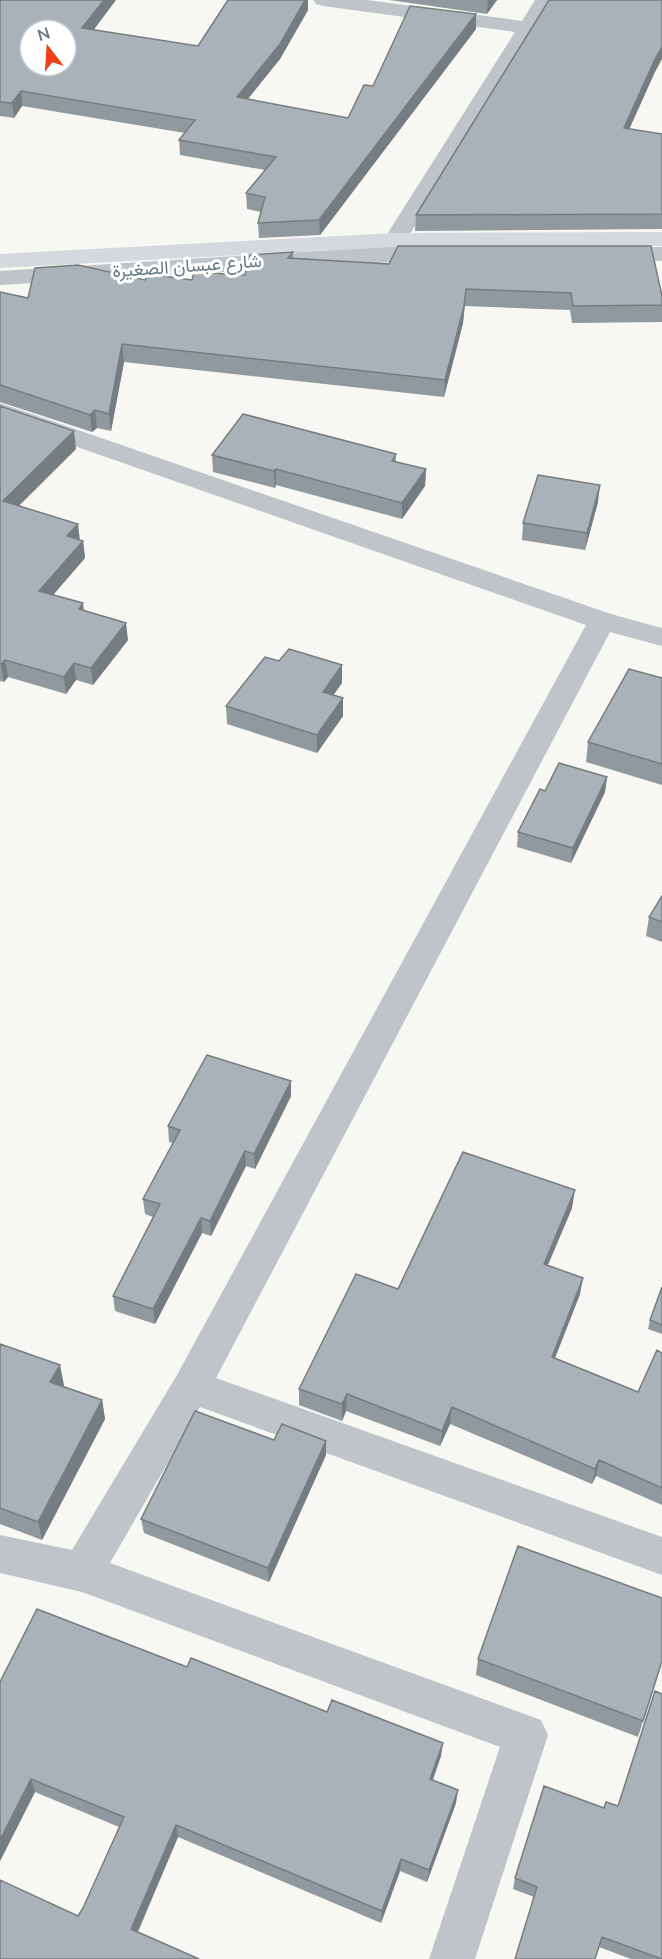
<svg xmlns="http://www.w3.org/2000/svg" width="662" height="1959" viewBox="0 0 662 1959" font-family="Mulish,Vazirmatn,sans-serif">
  <style>
    .lines { fill: none; stroke-linecap: round; stroke-linejoin: round }
    .minor { fill: #bfc4c8; fill-rule: evenodd }
    .major { fill: #d4d9dd; fill-rule: evenodd }
    .wall { fill: #90999e }
    .shaded-wall { fill: #767d81 }
    .building { fill: #a8b2b8; stroke: #767d81; stroke-width: 1.5; fill-rule: evenodd }
    .labels { text-anchor: middle; stroke-width: 6; stroke-linejoin: round; paint-order: stroke }
    .far-street-label { font-size: 18px; fill: #647987; stroke: #fff }
  </style>
  <rect width="100%" height="100%" fill="#f7f7f3"/>
  <g class="lines">
    <path class="minor" d="M313,0H367L522,21L535,0H555L402,247L446,249L450,254L446,259L0,285V271L379,247L515,32L323,6L316,4Z
      M607,247H662V261L599,259L595,254L599,249Z
      M0,403L611,614L662,628V646L610,632L216,1378L662,1537V1575L200,1407L110,1563L541,1720L548,1735L475,1959H429L500,1747L82,1592L0,1573V1535L72,1550L177,1375L586,625L0,420Z"/>
    <path class="major" d="M662,232V246L394,247L0,268V254L394,233Z"/>
  </g>
  <path class="wall" d="M0,0L93,30L198,46L228,0H308V10L280,59L248,99L348,118L373,86L476,14V29L320,235L259,238L258,223L261,212L247,209L246,193L265,170L180,155L179,140L185,133L22,106L14,118L0,116Z
    M389,0H497L487,14Z
    M654,74L629,129L662,134V229L415,231L416,215Z
    M293,252V259L662,296V322L572,323L570,310L465,306L463,323L444,397L124,362L111,431L97,428L92,432L0,402V292L28,298L145,280H192L245,275Z
    M0,406L76,449L19,506L79,540L83,541L85,558L53,595L84,611L128,640L93,685L76,680L66,694L8,677L4,682L0,681Z
    M396,454V462L426,469L425,486L402,519L276,485L275,488L213,472L212,455Z
    M598,502L585,550L522,540L523,523Z
    M662,678V785L586,762L588,742Z
    M342,683L333,695L343,698V716L317,753L227,724L226,706Z
    M607,777L605,792L571,863L517,847L518,832L545,791Z
    M662,896V942L646,936L649,917Z
    M291,1081V1096L255,1169L246,1166L211,1236L202,1233L155,1324L115,1311L113,1296L153,1217L145,1214L143,1199L173,1143L169,1142L168,1126Z
    M572,1208L548,1265L580,1294L555,1358L638,1392L662,1353V1505L596,1476L592,1484L450,1424L440,1446L346,1411L342,1421L299,1405V1389L398,1289Z
    M662,1287V1334L648,1329L650,1320Z
    M0,1344L64,1385L63,1386L102,1400L105,1419L42,1540L0,1524Z
    M326,1441V1455L269,1582L144,1533L141,1519Z
    M478,1659L662,1661L638,1737L476,1675Z
    M187,1667L327,1712L441,1756L433,1780L456,1803L427,1882L400,1871L381,1923L178,1837L138,1932L78,1916L83,1908L119,1827L35,1792L0,1861V1682Z
    M544,1786L662,1959H631L599,1947L534,1897L513,1889L515,1878Z"/>
  <path class="shaded-wall" d="M104,0H116L84,43L82,28Z
    M305,0H308V10L280,59L237,112V97Z
    M488,0H497L487,14Z
    M476,14V29L320,235L319,220Z
    M662,47V59L654,74L623,143L624,128L655,59Z
    M21,91L22,106L14,118L12,103Z
    M466,289L463,323L444,397L445,380Z
    M122,344L124,362L111,431L109,414Z
    M95,410L97,428L92,432L90,415Z
    M74,431L76,449L6,518L3,501Z
    M276,469V485L275,488L274,471Z
    M426,469L425,486L402,519V503Z
    M600,485L598,502L585,550L587,533Z
    M78,524L80,541L67,536Z
    M83,541L85,558L41,609L39,591Z
    M83,603L85,621L79,609Z
    M126,623L128,640L93,685L91,668Z
    M5,660L8,677L4,682L1,664Z
    M74,663L76,680L66,694L64,677Z
    M342,665V683L323,710V692Z
    M343,698V716L317,753V735Z
    M607,777L605,792L571,863L573,848Z
    M291,1081V1096L255,1169L254,1154Z
    M245,1151L246,1166L211,1236L210,1221Z
    M575,1190L572,1208L541,1281L544,1264Z
    M201,1218L202,1233L155,1324L153,1309Z
    M583,1278L580,1294L549,1373L552,1357Z
    M60,1365L64,1385L55,1401L50,1382Z
    M347,1394L346,1411L342,1421V1404Z
    M102,1400L105,1419L42,1540L38,1522Z
    M452,1407L450,1424L440,1446L442,1431Z
    M326,1441V1455L269,1582L268,1568Z
    M599,1460L596,1476L592,1484L595,1469Z
    M443,1743L441,1756L428,1792L430,1779Z
    M31,1779L35,1792L0,1861V1840Z
    M458,1790L456,1803L427,1882L429,1870Z
    M176,1825L178,1837L134,1940L131,1929Z
    M401,1859L400,1871L381,1923L382,1911Z"/>
  <path class="building" d="M0,0H104L82,28L198,46L228,0H305L280,44L237,97L348,118L364,85L373,86L410,6L476,14L319,220L258,223L265,197L246,193L276,157L179,140L195,120L21,91L12,103L0,102ZM30,30H66V66H30Z
    M549,0H662V47L655,59L624,128L662,134V214L416,215Z
    M398,246H651L662,296V305L573,306L571,293L466,289L464,306L445,380L122,344L109,414L95,410L90,415L0,385V292L28,298L35,268L78,265L145,280L148,274L192,280L194,272L245,275L250,255L293,252L288,258L389,264Z
    M0,406L74,431L3,501L78,524L67,536L83,541L39,591L83,603L79,609L126,623L91,668L74,663L64,677L5,660L1,664H0Z
    M243,414L396,454L392,461L426,469L402,503L276,469L274,471L212,455Z
    M538,475L600,485L587,533L523,523Z
    M289,649L342,665L323,692L343,698L317,735L226,706L265,657L279,661Z
    M629,669L662,678V764L588,742Z
    M559,763L607,777L573,848L518,832L540,789L545,791Z
    M662,896V922L649,917Z
    M207,1055L291,1081L254,1154L245,1151L210,1221L201,1218L153,1309L113,1296L160,1204L143,1199L180,1130L168,1126Z
    M463,1152L575,1190L544,1264L583,1278L552,1357L638,1392L657,1350L662,1353V1488L599,1460L595,1469L452,1407L442,1431L347,1394L342,1404L299,1389L356,1274L398,1289Z
    M662,1287V1325L650,1320Z
    M0,1344L60,1365L50,1382L102,1400L38,1522L0,1508Z
    M195,1411L274,1440L282,1424L326,1441L268,1568L141,1519Z
    M518,1546L662,1598V1661L643,1721L478,1659Z
    M37,1609L187,1667L191,1658L327,1712L332,1700L443,1743L430,1779L458,1790L429,1870L401,1859L382,1911L176,1825L131,1929L199,1959H0V1880L78,1916L83,1908L124,1817L31,1779L0,1840V1682Z
    M655,1691L662,1694V1959L602,1937L595,1959H515L537,1887L515,1878L544,1786L604,1808L606,1802L618,1806Z"/>
  <g class="labels">
    <g class="far-street-label">
      <text transform="translate(187 266) rotate(-4)" y="6">شارع عبسان الصغيرة</text>
    </g>
  </g>
  <g transform="translate(48 48) rotate(343)"><circle r="28" fill="#ffffff" stroke="#c1c9cf" stroke-width="1.5"/>
  <path d="M0-4.5L10 22L0 15L-10 22Z" fill="#ef401b"/>
  <text y="-9" font-size="16" font-weight="bold" text-anchor="middle" fill="#647987">N</text>
  </g>
</svg>
